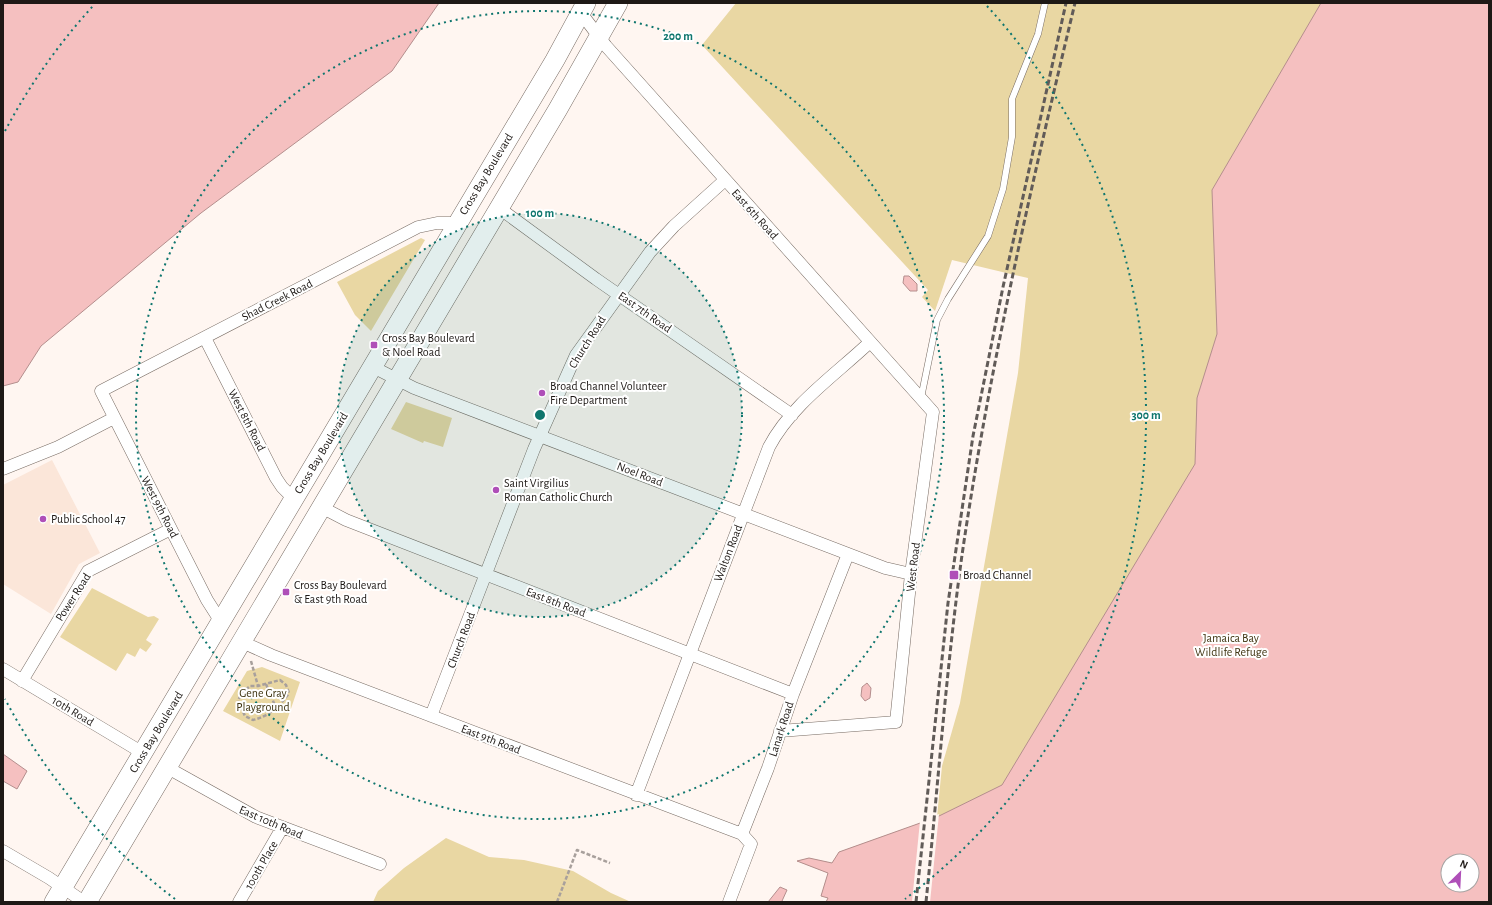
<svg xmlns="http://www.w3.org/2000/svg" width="1492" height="905" viewBox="0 0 1492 905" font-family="'Alegreya Sans',sans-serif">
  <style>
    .built { fill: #fbe6d9 }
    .green { fill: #e9d7a3; fill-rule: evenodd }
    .water { fill: #f5c0c0; stroke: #b48e8d; fill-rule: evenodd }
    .pier { fill: #fff6f1 }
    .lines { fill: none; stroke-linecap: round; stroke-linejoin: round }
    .service-casing { stroke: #786c64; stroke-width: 7 }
    .minor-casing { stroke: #786c64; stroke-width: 13 }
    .primary-casing { stroke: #786c64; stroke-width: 20 }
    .path { stroke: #a8a09c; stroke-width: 2.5; stroke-dasharray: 4 2; stroke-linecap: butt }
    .service { stroke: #fff; stroke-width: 6 }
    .minor { stroke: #fff; stroke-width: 12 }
    .primary { stroke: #fff; stroke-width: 19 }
    .rail { stroke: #615b58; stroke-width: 3; stroke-dasharray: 6 3; stroke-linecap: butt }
    .ring { fill: none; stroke: #0f766e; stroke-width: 2; stroke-dasharray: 2 4 }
    .poi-dot { fill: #af4fb8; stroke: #fff; stroke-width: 1.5 }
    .labels { text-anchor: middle; stroke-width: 4; stroke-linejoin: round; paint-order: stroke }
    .street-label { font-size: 12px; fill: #1e1916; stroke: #fff }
    .poi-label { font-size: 12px; fill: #1e1916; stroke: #fff; text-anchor: start }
    .park-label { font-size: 12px; fill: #3f3411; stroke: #fff }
    .centre { fill: #0f766e; stroke: #fff; stroke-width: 2 }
    .ring-label { font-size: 12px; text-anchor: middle; font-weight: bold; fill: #0f766e; stroke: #fff; stroke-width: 4; stroke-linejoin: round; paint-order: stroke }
  </style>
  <rect width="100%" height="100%" fill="#fff6f1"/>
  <path class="built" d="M52,460L100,553L79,564L51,614L3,584V485Z"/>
  <path class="green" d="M736,3H1489V902H826L828,898L821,896L828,873L797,861L809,858L832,863L839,852L937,817L942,766L960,703L1018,373L1028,278L952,260L935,311L922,297L928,290L702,45ZM1448,861H1472V885H1448Z
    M421,238L425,240L371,331L355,315L337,282Z
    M406,402L452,418L443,447L424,441L423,443L391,429Z
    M92,588L148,617L154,616L159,619L146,640L152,644L146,652L140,648L135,657L127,653L116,671L60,637Z
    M262,667L300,682L280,741L223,711L247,671Z
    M446,838L489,857L524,860L573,871L611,893L631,902H373L378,891L404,868Z"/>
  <path class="water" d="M3,3H439L392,71L201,213L41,346L18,382L3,386Z
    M1321,3H1489V902H826L828,898L821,896L828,873L797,861L809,858L832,863L839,852L937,817L1002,785L1195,464L1197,398L1217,334L1212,190ZM1448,861H1472V885H1448Z
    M904,276H909L917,284V291H910L903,283Z
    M867,683L871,688L870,698L865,701L861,696L862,687Z
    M3,754L27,771L17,789L3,781Z
    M780,887L787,890L782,901L784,902H768Z"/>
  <path class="pier" d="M939,814L930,902H912L920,821Z"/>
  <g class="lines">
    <defs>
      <path id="service" d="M921,398L937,320L948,299L988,236L1003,189L1012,137V99L1038,34L1045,3"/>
      <path id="minor" d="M581,13L606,46L933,412L911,574L896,722L780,731
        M499,208L596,279L792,415
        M205,338L276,478L282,487L294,499
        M373,367L414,388L885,568L911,574
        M3,469L58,447L114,418
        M321,507L346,520L793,694
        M221,622L207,600L101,391L418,227L437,223H457
        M242,642L271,655L742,834
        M3,669L143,753
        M22,681L88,571L171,529
        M431,716L534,449L576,355L650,252L674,226L725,180
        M168,768L256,817L380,864
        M636,795L769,447C791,405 835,375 869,343
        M742,834L768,768L793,694L848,554
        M3,851L49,878L84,902
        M239,902L282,828
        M729,902L751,844L742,834"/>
      <path id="primary" d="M54,902L555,60L586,3
        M87,902L558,109L618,3"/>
    </defs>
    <use href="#service" class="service-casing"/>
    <use href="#minor" class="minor-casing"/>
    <use href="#primary" class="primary-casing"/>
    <path class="path" d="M251,661L258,686
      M280,680L286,685L289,693C279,707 269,716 253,720L245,716L238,701L241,694L250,686H258Z
      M266,684L276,708
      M557,902L577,850L610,863"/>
    <use href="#service" class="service"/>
    <use href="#minor" class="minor"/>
    <use href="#primary" class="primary"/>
    <path class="rail" d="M916,902L948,603L973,436L1003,287L1066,3
      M926,902C938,786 946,671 962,555C989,370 1031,186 1075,3"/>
  </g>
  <circle cx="540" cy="415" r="202" fill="#0f766e" fill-opacity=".12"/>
  <g class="ring">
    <circle cx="540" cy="415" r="202"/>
    <circle cx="540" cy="415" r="404"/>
    <path d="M175 899A606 606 0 0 1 5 699M5 131A606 606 0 0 1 93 6M987 6A606 606 0 0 1 905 899"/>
  </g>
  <g class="poi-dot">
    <rect x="370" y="341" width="8" height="8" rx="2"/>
    <circle cx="542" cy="393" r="4"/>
    <circle cx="496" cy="490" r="4"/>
    <circle cx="43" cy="519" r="4"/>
    <rect x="949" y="570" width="10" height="10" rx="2"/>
    <rect x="282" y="588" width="8" height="8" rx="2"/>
  </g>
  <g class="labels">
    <g class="street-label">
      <text transform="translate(486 174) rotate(-59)" y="4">Cross Bay Boulevard</text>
      <text transform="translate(755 214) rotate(48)" y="4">East 6th Road</text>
      <text transform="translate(277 300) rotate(-27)" y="4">Shad Creek Road</text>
      <text transform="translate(645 312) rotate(35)" y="4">East 7th Road</text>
      <text transform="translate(587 342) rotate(-58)" y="4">Church Road</text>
      <text transform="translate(247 420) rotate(63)" y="4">West 8th Road</text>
      <text transform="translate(321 453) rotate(-59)" y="4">Cross Bay Boulevard</text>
      <text transform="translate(640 474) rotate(21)" y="4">Noel Road</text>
      <text transform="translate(160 507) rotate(63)" y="4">West 9th Road</text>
      <text transform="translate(728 553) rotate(-69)" y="4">Walton Road</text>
      <text transform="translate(913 567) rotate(-83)" y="4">West Road</text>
      <text transform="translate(73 597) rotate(-57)" y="4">Power Road</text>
      <text transform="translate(556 602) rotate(21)" y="4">East 8th Road</text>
      <text transform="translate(461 640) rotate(-69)" y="4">Church Road</text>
      <text transform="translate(73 711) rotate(31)" y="4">10th Road</text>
      <text transform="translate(781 729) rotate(-72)" y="4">Lanark Road</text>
      <text transform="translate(156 732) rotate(-59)" y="4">Cross Bay Boulevard</text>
      <text transform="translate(491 739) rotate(21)" y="4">East 9th Road</text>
      <text transform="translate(271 822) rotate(23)" y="4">East 10th Road</text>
      <text transform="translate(261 865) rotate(-60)" y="4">100th Place</text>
    </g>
    <g class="poi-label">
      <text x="382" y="342">Cross Bay Boulevard<tspan x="382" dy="14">&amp; Noel Road</tspan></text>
      <text x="550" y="390">Broad Channel Volunteer<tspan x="550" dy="14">Fire Department</tspan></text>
      <text x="504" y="487">Saint Virgilius<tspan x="504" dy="14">Roman Catholic Church</tspan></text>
      <text x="51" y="523">Public School 47</text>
      <text x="963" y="579">Broad Channel</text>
      <text x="294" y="589">Cross Bay Boulevard<tspan x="294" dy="14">&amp; East 9th Road</tspan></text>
    </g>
    <g class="park-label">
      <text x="1231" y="642">Jamaica Bay<tspan x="1231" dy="14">Wildlife Refuge</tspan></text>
      <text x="263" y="697">Gene Gray<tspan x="263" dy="14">Playground</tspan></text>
    </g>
  </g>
  <circle cx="540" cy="415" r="6" class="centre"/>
  <g class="ring-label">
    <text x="678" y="40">200 m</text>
    <text x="540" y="217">100 m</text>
    <text x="1146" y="419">300 m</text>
  </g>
  <rect width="1492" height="905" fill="none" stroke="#1e1916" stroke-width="8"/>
  <g transform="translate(1460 873) rotate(24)"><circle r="19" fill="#ffffff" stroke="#a5a3a2"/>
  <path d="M0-3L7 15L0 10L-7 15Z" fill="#af4fb8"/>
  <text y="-6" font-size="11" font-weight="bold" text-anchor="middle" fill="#1e1916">N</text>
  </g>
</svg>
